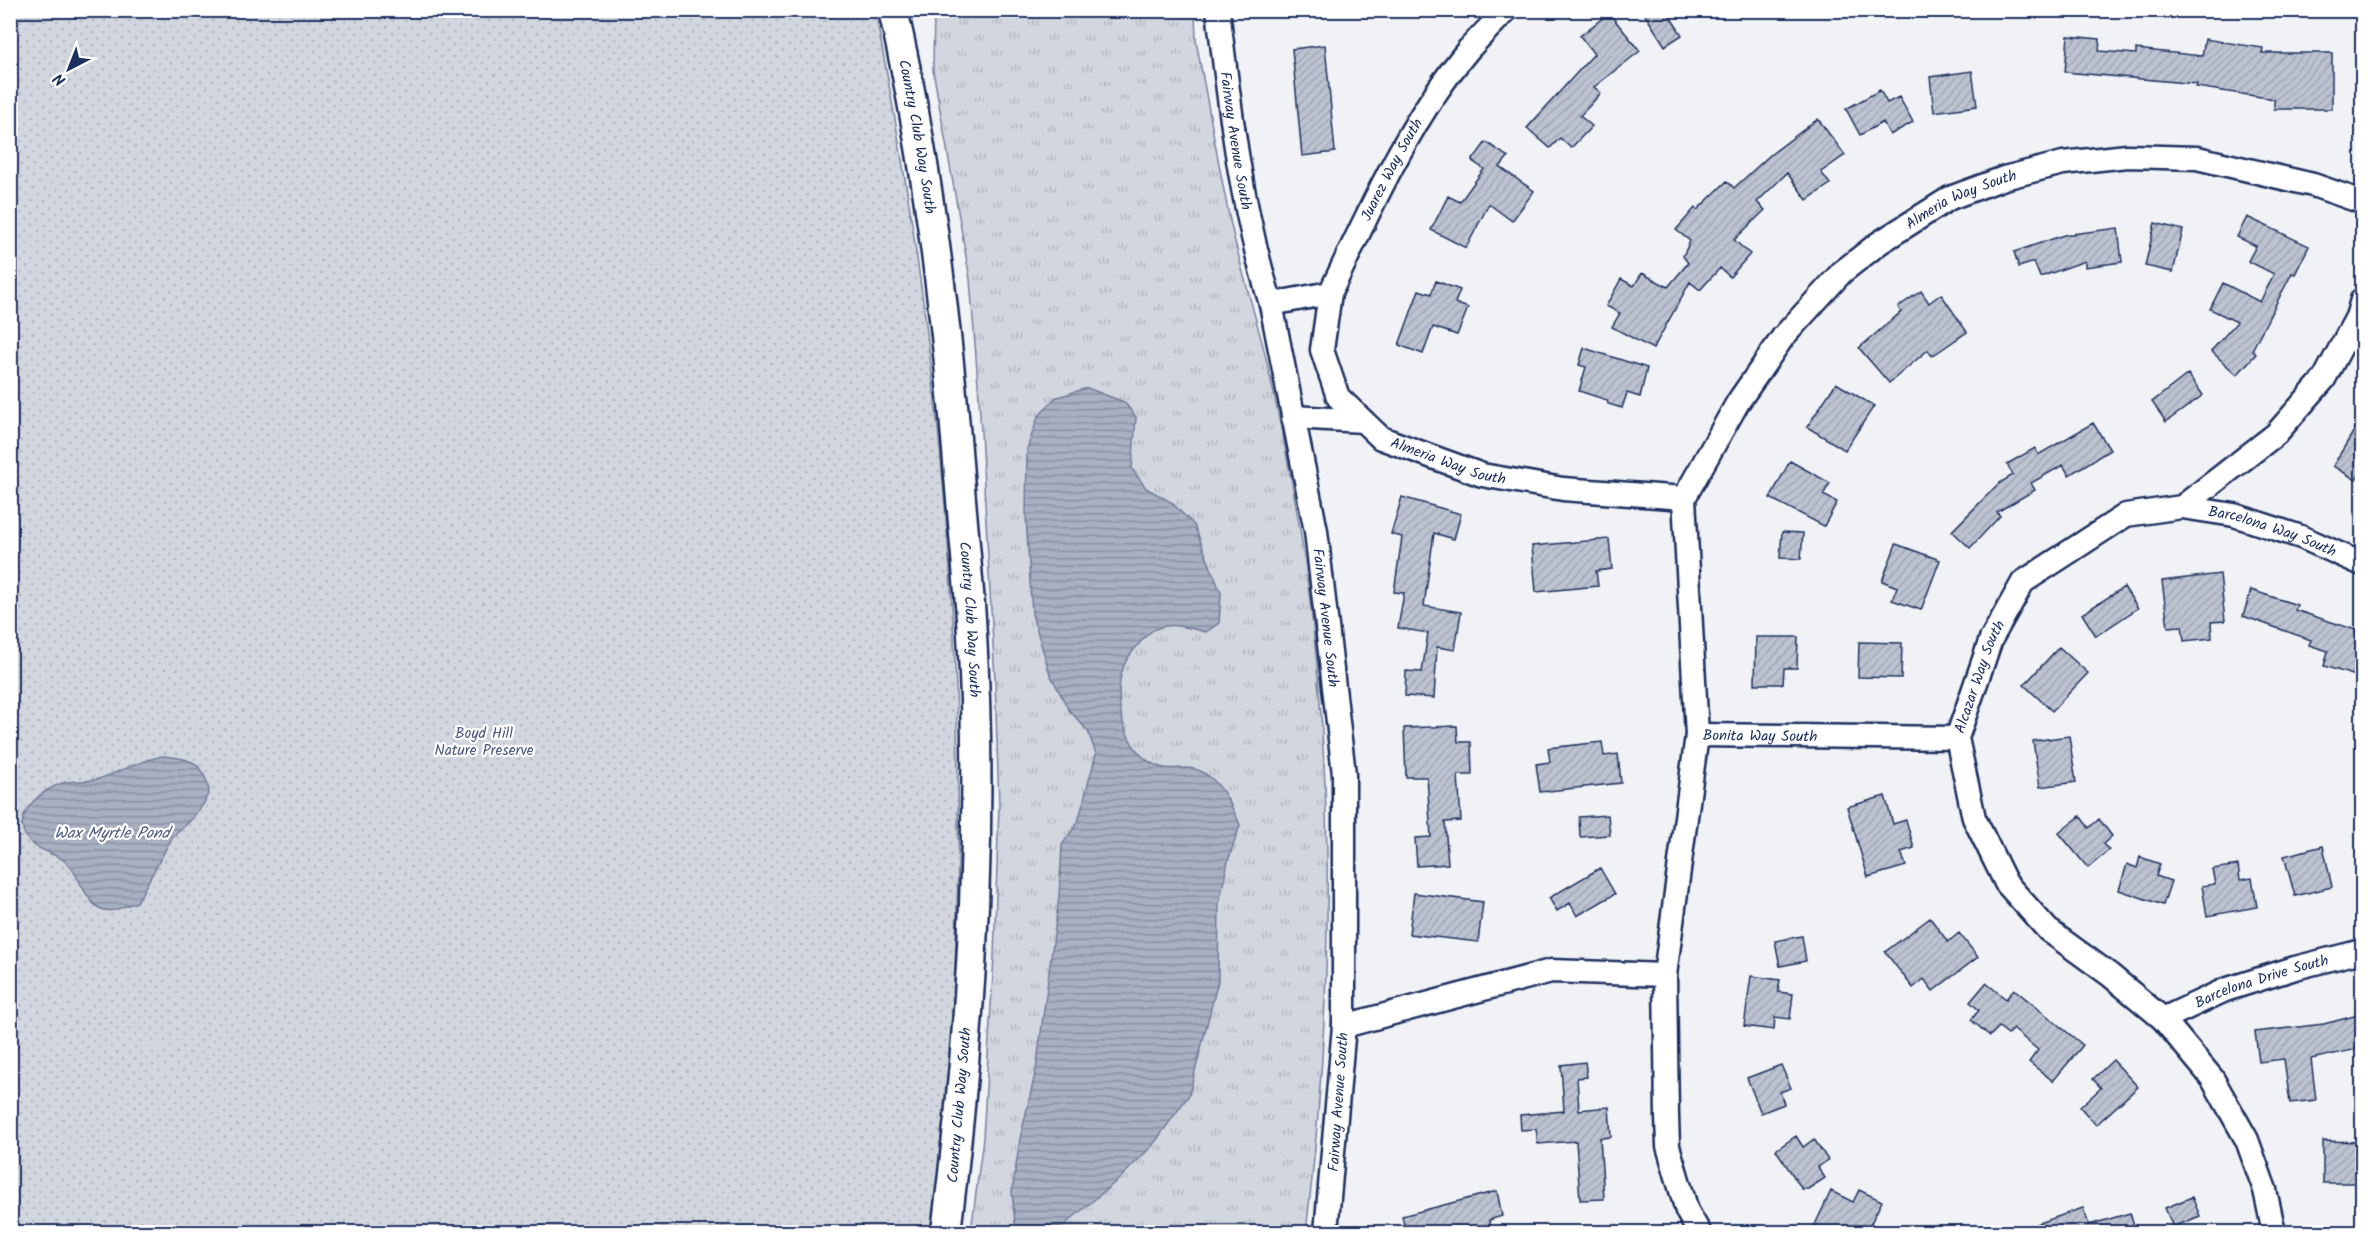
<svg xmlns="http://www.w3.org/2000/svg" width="2373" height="1243" viewBox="0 0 2373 1243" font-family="Kalam,sans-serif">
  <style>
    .grass { fill: url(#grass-tufts); stroke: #76829e; stroke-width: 1.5 }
    .park { fill: url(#park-dots); stroke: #76829e; stroke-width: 1.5 }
    .water { fill: url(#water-rules); stroke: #707c9a; stroke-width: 1.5 }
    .building { fill: url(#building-hatch); stroke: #1b2f5e; stroke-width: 1.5 }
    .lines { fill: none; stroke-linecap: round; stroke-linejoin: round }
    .minor-casing { stroke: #1b2f5e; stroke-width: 27 }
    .tertiary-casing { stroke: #1b2f5e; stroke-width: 33 }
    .minor { stroke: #fff; stroke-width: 22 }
    .tertiary { stroke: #fff; stroke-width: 28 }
    .labels { text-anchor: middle; stroke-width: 4.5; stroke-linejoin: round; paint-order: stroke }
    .street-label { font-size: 15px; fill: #1b2f5e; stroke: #fff }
    .park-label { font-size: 15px; fill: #49597e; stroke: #fff }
    .water-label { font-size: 16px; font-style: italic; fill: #4c5c81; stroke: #fff }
  </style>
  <defs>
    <pattern id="grass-tufts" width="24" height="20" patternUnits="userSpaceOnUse" patternTransform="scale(1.5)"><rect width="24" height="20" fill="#d2d6df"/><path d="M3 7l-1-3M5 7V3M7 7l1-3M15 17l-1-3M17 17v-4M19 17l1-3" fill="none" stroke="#b4b8c2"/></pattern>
    <pattern id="park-dots" width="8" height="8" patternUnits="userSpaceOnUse" patternTransform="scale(1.5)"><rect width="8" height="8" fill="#d2d6df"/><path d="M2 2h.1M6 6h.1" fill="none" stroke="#b4b8c2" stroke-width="1.8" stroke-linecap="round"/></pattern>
    <pattern id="water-rules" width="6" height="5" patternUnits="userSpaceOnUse" patternTransform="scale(1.5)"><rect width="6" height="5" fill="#a8b0c2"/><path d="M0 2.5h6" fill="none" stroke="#8890a1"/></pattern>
    <pattern id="building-hatch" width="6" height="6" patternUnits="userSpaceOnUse" patternTransform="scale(1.5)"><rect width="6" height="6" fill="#bcc2d0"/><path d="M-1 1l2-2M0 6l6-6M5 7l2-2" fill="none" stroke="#a1a7b5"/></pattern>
  </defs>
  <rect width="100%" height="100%" fill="#f1f2f5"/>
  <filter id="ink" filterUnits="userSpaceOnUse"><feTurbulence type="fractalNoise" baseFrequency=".0167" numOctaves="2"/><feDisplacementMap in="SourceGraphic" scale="12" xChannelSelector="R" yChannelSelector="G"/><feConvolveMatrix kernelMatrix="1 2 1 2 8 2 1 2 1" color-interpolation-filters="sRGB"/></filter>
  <g filter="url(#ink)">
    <path class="grass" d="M934,11H1195L1196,41C1208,102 1218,164 1231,225C1241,269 1254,311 1265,354C1281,423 1295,493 1305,562C1336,785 1333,1010 1306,1232H971L983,1138L994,957L999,805L995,679L979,397L970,279L933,70Z"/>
    <path class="park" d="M10,11H875C954,412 985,826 932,1232H11Z"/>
    <path class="water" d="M1087,388L1124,402L1136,417L1132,469L1146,488L1171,502L1194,525L1221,593L1219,623L1206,632C1184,627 1160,618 1144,638C1137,646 1126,658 1123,668C1112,700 1124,755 1160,767C1179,773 1189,760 1211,778C1225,790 1233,809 1240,825L1228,861L1219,904L1218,981L1189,1095L1153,1145L1119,1179L1063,1226L1052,1232H1019L1015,1223L1012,1192L1020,1139L1036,1070L1059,897L1062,845L1078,822L1096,754L1088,731L1069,710L1050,674L1032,614L1026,517L1027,449L1038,417L1055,398Z
      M162,756C190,758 203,761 209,791L204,803L190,821L173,836L137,902C129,904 122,908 115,910C86,916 83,876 66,862C55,852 37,852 27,838C10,814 45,787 66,782C76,780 87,782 98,779C120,772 139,761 162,756Z"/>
    <path class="building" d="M1642,10H1666L1682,35L1665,46Z
      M1609,13L1640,51L1594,87L1601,93L1580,116L1592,126L1571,148L1560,138L1550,148L1527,128L1594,54L1580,36Z
      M2068,36L2100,39L2099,51L2136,54V49L2202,56L2205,39L2263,48L2262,53H2332V109H2274V99L2196,87L2197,84L2065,72Z
      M1325,45L1335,152L1302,156L1292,49Z
      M1972,71L1977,106L1934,112L1930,77Z
      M1880,90L1887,103L1899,97L1913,122L1890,135L1883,122L1860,135L1846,109Z
      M1818,119L1845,155L1821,172L1830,184L1807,200L1787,173L1757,202L1765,210L1734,240L1750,254L1730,277L1720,268L1700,290L1690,282L1653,349L1612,327L1620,313L1606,306L1621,279L1634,286L1642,273L1668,287L1688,263L1683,256L1690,241L1676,230L1695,208L1697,210L1727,181L1734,188L1770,155Z
      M1486,142L1508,157L1500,167L1534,191L1512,221L1489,204L1466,248L1431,230L1448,196L1460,202L1484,169L1472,161Z
      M2247,217L2309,246L2295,274L2292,273L2252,350L2256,354L2237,375L2211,351L2237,322L2210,309L2223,283L2260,302L2274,274L2248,261L2256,246L2237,237Z
      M2155,223L2183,230L2173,272L2145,266Z
      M2118,228L2122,262L2085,267V261L2040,277L2034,262L2019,267L2014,252L2064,235Z
      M1436,281L1460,290L1455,303L1468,308L1457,335L1433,327L1423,354L1399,345L1419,290L1431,294Z
      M1921,291L1929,303L1941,294L1967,332L1932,356L1928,350L1889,383L1859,348L1901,312L1898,307Z
      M1584,348L1647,368L1640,397L1627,393L1622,408L1608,404L1607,400L1579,391L1586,367L1579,365Z
      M2188,374L2203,395L2166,422L2152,402Z
      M1836,383L1874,406L1845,450L1807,427Z
      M2362,417V469L2356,480L2333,466Z
      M2093,423L2110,450L2069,475L2063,465L2031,483L2035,490L1997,512L2000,516L1970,548L1952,531L1998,484L2013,475L2007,464L2035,448L2038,455Z
      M1790,461L1830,483L1823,495L1837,502L1824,526L1770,498Z
      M1402,497L1461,514L1454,539L1434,533L1424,606L1461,612L1455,650L1437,647L1434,698L1405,696L1406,671L1422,672L1428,633L1398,628L1404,593L1394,592L1402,537L1391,534Z
      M1782,532L1803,533L1801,559L1780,558Z
      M1609,539L1612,569L1596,571L1598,586L1536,592L1532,546Z
      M1896,544L1940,560L1921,610L1892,600L1897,587L1882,581Z
      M2220,574L2225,621L2211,622L2212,638L2184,641L2182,626L2168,627L2162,581Z
      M2124,587L2138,608L2096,636L2082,614Z
      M2251,590L2297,605L2295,610L2362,632V678L2324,666L2328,651L2309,645L2311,640L2243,616Z
      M1756,637H1798L1797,668H1784L1783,684H1755Z
      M1859,642L1902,643L1901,678L1858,677Z
      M2059,647L2088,673L2052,711L2024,685Z
      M1457,726L1458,742H1471L1472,775H1458L1461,821L1445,822L1448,864L1417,866L1415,838L1431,837L1427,777H1406L1404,728Z
      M2069,736L2076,782L2040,787L2033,741Z
      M1602,742L1604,756L1618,754L1621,783L1540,792L1536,764L1550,762L1548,748Z
      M1885,796L1893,824L1906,820L1914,848L1901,852L1906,866L1868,877L1847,807Z
      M1608,815L1610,835L1580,837L1579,817Z
      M2080,816L2089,828L2099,819L2112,836L2103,844L2109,850L2088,868L2059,833Z
      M2323,846L2332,887L2295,896L2284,856Z
      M2140,857L2160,864L2156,876L2171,881L2163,905L2119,890L2127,864L2137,868Z
      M2238,865L2240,880L2252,878L2257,907L2207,916L2202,886L2215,884L2212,869Z
      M1600,868L1615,894L1577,916L1570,903L1557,911L1549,898Z
      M1414,893L1483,902L1478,942L1409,934Z
      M1930,918L1948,942L1959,933L1978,957L1933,991L1924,979L1913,988L1885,952Z
      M1802,936L1806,961L1780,966L1775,941Z
      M1751,976L1780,980L1778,992L1793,994L1790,1019L1775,1017L1774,1030L1744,1026Z
      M1986,983L2006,999L2014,989L2083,1045L2053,1081L2029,1062L2038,1050L2013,1029L2008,1034L1999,1027L1990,1036L1971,1020L1979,1010L1970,1002Z
      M2362,1014V1048L2311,1059L2316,1100L2290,1103L2284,1059L2259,1062L2255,1032L2324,1024Z
      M2113,1060L2138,1087L2096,1125L2080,1107L2101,1088L2093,1079Z
      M1585,1062L1587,1077L1577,1078L1579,1110L1609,1107L1611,1137L1600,1138L1604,1199L1580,1200L1576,1141L1538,1144L1536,1129L1521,1130L1520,1115L1564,1111L1561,1065Z
      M1781,1065L1791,1088L1780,1092L1784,1104L1761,1113L1747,1078Z
      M1796,1136L1803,1147L1814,1139L1828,1160L1818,1167L1825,1178L1808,1189H1802L1776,1150Z
      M2323,1141L2362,1142V1183H2323Z
      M1859,1190L1882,1201L1866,1233H1811L1831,1191L1853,1202Z
      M1497,1191L1502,1216L1489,1220L1492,1233H1406L1402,1216Z
      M2192,1197L2200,1216L2173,1227L2165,1208Z
      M2083,1208L2089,1225L2130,1213L2136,1233H2019V1230Z"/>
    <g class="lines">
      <defs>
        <g id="minor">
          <path id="s1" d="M1218,10C1230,110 1241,208 1271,304L1316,531L1344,774V1026L1326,1232"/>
          <path id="s2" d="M1330,293L1322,350L1338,397L1381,438L1482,475L1563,489L1684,498"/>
          <path id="s3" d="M1271,304L1330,293C1370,210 1408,122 1468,50C1480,37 1493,24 1506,10"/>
          <path d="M1293,417L1363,421"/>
          <path id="s4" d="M2182,507L2234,515L2301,537L2362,564"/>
          <path id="s5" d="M1697,735L1957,738"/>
          <path id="s6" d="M2163,1019L2225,990L2295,968L2362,951"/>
          <path d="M1344,1026L1551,971L1665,975"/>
          <path id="s7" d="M1699,1232L1687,1211L1668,1146L1667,1116L1665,975L1697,735L1684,498L1738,402L1783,337L1842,272L1879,243L1950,198L2004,178L2063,163L2127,156L2197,158L2313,185L2362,202"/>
          <path id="s8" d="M2274,1232L2265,1190L2247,1140L2212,1078L2163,1019L2110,975L2048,930L2006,883L1974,818L1957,738L1991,639L2023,582L2126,515L2182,507L2276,434L2324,379L2357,317L2362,300"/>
        </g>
        <g id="tertiary">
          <path id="s9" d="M893,10C928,162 947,320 959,475C963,528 969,581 972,635C984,834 971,1035 946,1232"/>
        </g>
      </defs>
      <use href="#minor" class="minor-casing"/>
      <use href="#tertiary" class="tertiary-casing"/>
      <use href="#minor" class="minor"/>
      <use href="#tertiary" class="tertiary"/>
    </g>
  </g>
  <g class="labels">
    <g class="street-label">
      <text dy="5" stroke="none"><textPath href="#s9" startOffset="129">Country Club Way South</textPath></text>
      <text dy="5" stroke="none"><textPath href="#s1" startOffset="132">Fairway Avenue South</textPath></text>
      <text dy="5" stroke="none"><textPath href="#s3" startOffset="198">Juarez Way South</textPath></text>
      <text dy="5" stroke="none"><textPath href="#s7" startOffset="1160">Almeria Way South</textPath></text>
      <text dy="5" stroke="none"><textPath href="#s2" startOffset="238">Almeria Way South</textPath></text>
      <text dy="5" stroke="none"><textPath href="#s4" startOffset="94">Barcelona Way South</textPath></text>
      <text dy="5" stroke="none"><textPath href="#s1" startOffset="618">Fairway Avenue South</textPath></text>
      <text dy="5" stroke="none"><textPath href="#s9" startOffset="615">Country Club Way South</textPath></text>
      <text dy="5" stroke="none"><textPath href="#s8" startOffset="672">Alcazar Way South</textPath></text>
      <text dy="5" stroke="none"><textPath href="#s5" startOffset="63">Bonita Way South</textPath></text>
      <text dy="5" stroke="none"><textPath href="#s6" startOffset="106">Barcelona Drive South</textPath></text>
      <text transform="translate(1338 1102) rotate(-86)" y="5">Fairway Avenue South</text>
      <text transform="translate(959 1105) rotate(-85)" y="5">Country Club Way South</text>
    </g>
    <g class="park-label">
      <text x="484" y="738">Boyd Hill<tspan x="484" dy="17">Nature Preserve</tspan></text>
    </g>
    <g class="water-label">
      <text x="112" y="838">Wax Myrtle Pond</text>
    </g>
  </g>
  <rect width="2373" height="1243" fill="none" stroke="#fff" stroke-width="36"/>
  <rect x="18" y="18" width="2337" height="1207" fill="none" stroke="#1b2f5e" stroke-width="2" filter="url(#ink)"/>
  <g transform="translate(69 69) rotate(222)" stroke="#ffffff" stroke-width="4.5" paint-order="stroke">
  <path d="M0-4.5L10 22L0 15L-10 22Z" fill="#1b2f5e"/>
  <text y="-9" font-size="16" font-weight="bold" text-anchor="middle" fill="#1b2f5e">N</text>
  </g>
</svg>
